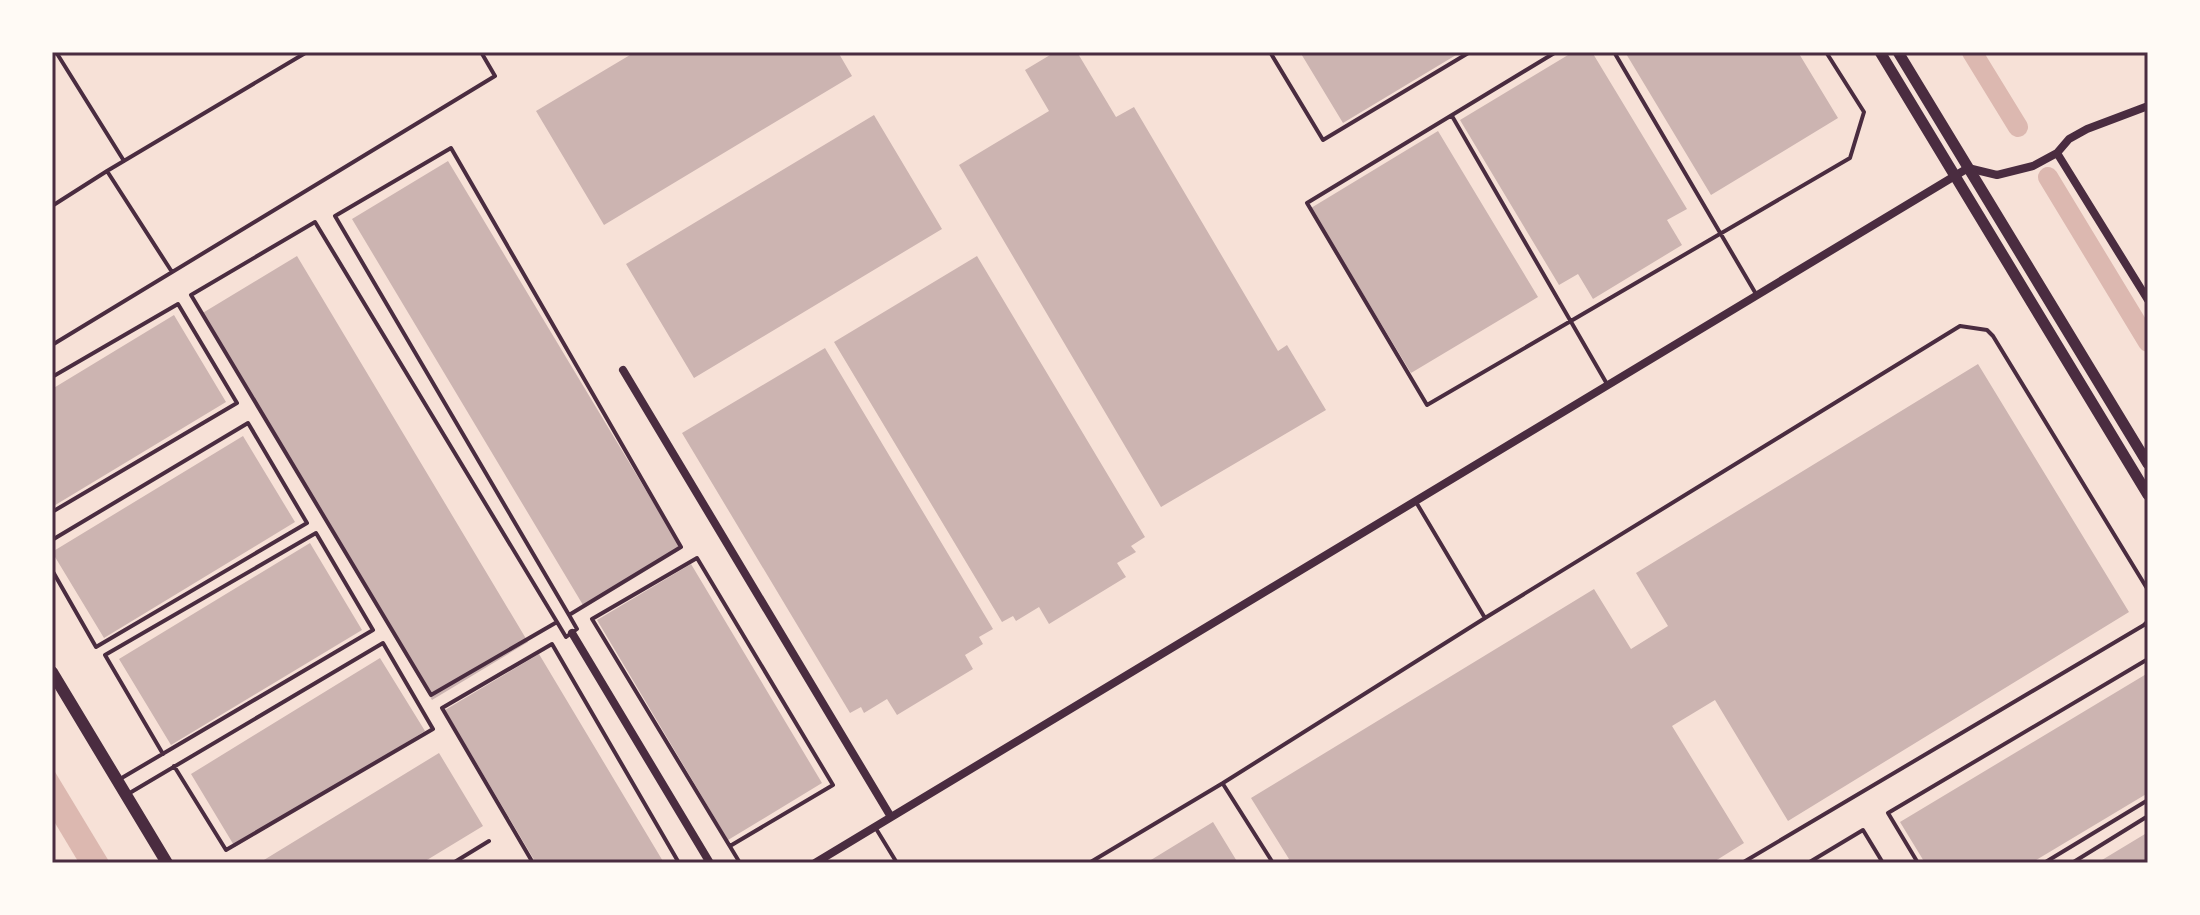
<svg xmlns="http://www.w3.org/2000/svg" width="2200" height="915" viewBox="0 0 2200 915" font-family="'Crimson Pro',serif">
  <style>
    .water { fill: #dcb8b0 }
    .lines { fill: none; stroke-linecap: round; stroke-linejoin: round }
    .canal { stroke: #dcb8b0; stroke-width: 20 }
    .building { fill: #ccb4b1 }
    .service { stroke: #4a2c40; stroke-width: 4 }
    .minor { stroke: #4a2c40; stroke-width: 8 }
    .tertiary { stroke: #4a2c40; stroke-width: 11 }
    .secondary { stroke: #4a2c40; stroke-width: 12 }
    .neatline { fill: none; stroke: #4a2c40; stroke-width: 3 }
  </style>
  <rect width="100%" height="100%" fill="#f7e1d7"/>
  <path class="water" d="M52,767L110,863H79L52,818Z"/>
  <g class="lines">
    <path class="canal" d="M1972,52L2018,127
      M2048,177L2148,342"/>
  </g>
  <path class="building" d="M635,52H838L852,76L604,225L536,111Z
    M1055,52H1077L1116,117L1134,107L1278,351L1287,345L1326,410L1161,507L959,165L1049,111L1025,70Z
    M1300,52H1461L1343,123Z
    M1573,52H1592L1687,209L1667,220L1682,245L1593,299L1578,274L1559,285L1460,120Z
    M1625,52H1798L1838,118L1711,195Z
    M874,115L942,229L694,378L626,264Z
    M1438,131L1538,297L1411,373L1311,208Z
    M448,161L680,547L583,605L352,219Z
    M297,256L528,642L432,700L201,314Z
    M977,256L1145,537L1131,546L1136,552L1117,563L1126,577L1049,624L1039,607L1016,621L1013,616L1002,622L834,342Z
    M174,315L226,402L52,507V389Z
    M825,348L993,629L979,637L983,644L965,655L973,669L897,715L887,699L864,713L861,707L850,713L682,433Z
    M1978,364L2129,612L1788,821L1715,700L1672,726L1744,843L1712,863H1283L1289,859L1251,798L1594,589L1631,649L1668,626L1636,573Z
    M243,436L295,522L104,638L52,552Z
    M310,543L362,630L171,745L119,659Z
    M691,564L822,783L728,840L597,620Z
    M539,654L664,863H536L445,710Z
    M380,658L425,731L235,847L191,774Z
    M2148,673V793L2031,863H1925L1900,822Z
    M439,753L483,826L422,863H259Z
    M1213,822L1238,863H1146Z
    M2145,834L2148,838V863H2097Z"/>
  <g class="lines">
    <path class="service" d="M56,52L124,161
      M1270,52L1323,140L1470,52
      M1556,52L1307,203L1427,405L1850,158L1864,112L1826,52
      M1614,52L1756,294
      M1452,116L1607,384
      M107,171L307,52
      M52,206L107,171L172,272
      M52,345L495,76L481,52
      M52,377L178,304L237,403L52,512
      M1416,502L1485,618
      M52,540L248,423L307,523L96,647L52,570
      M557,622L431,695L191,295L315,222L557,622L566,637L577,629L569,615L335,216L451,148L681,547L569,615
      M120,779L373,630L316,533L105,655L163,754
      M1223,784L1273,863
      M128,794L383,643L433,729L226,850L174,766
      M875,827L897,863
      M730,846L833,785L697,558L592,619L740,863
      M453,863L489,841
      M533,863L442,708L552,644L679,863
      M1089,863L1223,783L1485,618L1960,326L1987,330L1993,336L2148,590
      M1742,863L2144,625L2148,621
      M1808,863L1863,830L1883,863
      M1918,863L1888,813L2148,659
      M2044,863L2148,800
      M2072,863L2148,816"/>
    <path class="minor" d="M2057,153L2148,300
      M623,370L891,817
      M572,633L710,863
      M815,863L1968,168L1997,175L2033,166L2057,153L2069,139L2087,129L2148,106"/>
    <path class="tertiary" d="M1880,52L2148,495
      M1898,52L2148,464"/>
    <path class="secondary" d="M52,672L167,863"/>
  </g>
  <rect width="2200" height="915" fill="none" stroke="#fffaf5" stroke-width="108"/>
  <rect x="54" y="54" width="2092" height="807" class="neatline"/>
</svg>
